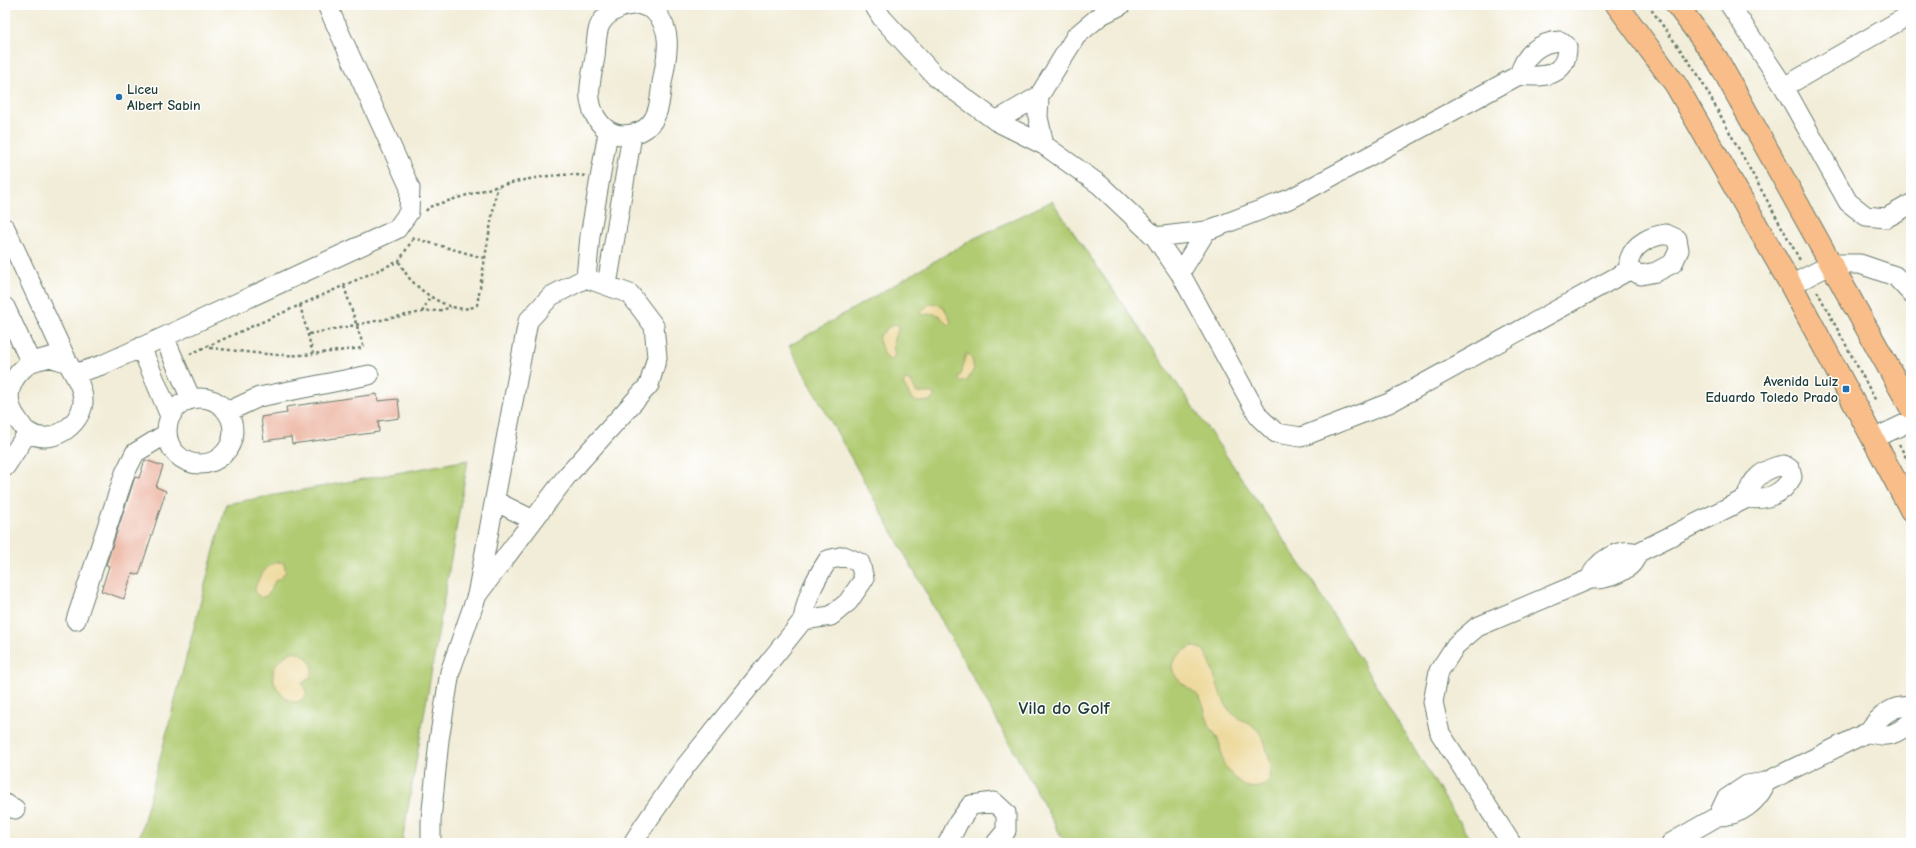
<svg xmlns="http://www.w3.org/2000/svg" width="1916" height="848" viewBox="0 0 1916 848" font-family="'Comic Neue',sans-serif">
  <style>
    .green { fill: #b0cb71; stroke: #688452 }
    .sand { fill: #eeda9e; stroke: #868c69 }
    .building { fill: #ecb29f }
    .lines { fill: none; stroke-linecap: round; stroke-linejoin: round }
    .minor-casing { stroke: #697b6d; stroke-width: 21 }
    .major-casing { stroke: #697b6d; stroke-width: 24 }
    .path { stroke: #697b6d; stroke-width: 2.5; stroke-dasharray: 3 3; stroke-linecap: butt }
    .minor { stroke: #fff; stroke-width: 19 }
    .major { stroke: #f8bd89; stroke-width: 22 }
    .poi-dot { fill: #1f6fb2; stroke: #fff; stroke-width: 1.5 }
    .labels { text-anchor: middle; stroke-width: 3; stroke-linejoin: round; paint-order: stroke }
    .poi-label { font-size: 14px; font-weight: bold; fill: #1f3d34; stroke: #fff; text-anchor: start }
    .district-label { font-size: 18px; font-weight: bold; fill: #1f3d34; stroke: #fff }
  </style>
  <rect width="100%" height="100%" fill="#fff"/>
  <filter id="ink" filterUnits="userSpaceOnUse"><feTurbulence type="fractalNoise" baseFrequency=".025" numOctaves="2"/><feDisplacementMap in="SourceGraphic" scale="8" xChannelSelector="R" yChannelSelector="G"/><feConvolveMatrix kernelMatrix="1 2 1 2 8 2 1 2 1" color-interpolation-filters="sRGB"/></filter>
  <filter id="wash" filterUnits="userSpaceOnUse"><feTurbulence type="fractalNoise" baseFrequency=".012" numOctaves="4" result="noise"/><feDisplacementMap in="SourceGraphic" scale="16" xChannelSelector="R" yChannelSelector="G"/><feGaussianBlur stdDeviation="0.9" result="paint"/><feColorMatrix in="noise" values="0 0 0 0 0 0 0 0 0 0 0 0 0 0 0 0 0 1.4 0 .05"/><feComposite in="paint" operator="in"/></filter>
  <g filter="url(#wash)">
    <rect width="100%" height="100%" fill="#f2edd8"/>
    <path class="green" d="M1052,201L1314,584L1472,843H1065L789,346L971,240Z
      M468,460L402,843H138L226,504Z"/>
    <path class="sand" d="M931,303C943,304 948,312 951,323L947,325C938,312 936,313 921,315L920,312Z
      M896,324L900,327C893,337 892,343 895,355L891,361L884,355L878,337L889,327Z
      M966,353L972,359L974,369L967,381L961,382L958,379L962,372Z
      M906,379L912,383L917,393H934V397L930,401L917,402L911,398L903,384Z
      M275,562H283L286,571L281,578L275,581L268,595L261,598L255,592C255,580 265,568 275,562Z
      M1192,646L1204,650C1215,669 1216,692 1230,711C1238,721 1255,723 1261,735C1265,741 1271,763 1271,770C1272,785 1255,792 1244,785C1236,780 1225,769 1222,760C1221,754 1221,748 1219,742C1217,735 1211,730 1209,724C1205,716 1205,707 1201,700C1194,687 1174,684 1172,667C1172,657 1185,650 1192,646Z
      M294,651C304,653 309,659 313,668L310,678L302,683L307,693C304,697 301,702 295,702C289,702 284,697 280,692C266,674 274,660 294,651Z"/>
    <g id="blocks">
      <path class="building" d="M377,394L378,401L398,399L400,418L378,421L379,432L292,444L291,437L264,441L261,417L287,413L286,407Z
        M145,460L163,466L156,487L166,491L139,575L132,573L124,599L101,591L109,566L106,565L135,477L139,478Z"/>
    </g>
  </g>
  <g filter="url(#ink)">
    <use href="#blocks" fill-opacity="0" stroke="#697b6d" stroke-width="1"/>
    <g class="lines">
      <defs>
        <path id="minor" d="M633,5C620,6 604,14 599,27C596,36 596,48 595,57C593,70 588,86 590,99C592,116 603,133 621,135C632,135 644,132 651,123C660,112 660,96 662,83C666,59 675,31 654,11C651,8 645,7 641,5
          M874,5L882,18L936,77L996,121L1044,145L1100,185L1155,237L1180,273L1259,417L1276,433L1301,437L1389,403L1629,270
          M1730,5L1784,87L1848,202L1866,216L1886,218L1911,204
          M1784,87L1911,14
          M1039,96L1038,117L1044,145
          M996,121L1039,96L1076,36L1101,15L1121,5
          M5,228L68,363
          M1666,234L1677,239L1679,250L1673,263L1656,272L1641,275L1629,270C1629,267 1628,261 1630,258C1635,243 1652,236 1666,234Z
          M1155,237L1206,231L1292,198L1519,75C1542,78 1567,77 1567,47L1560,41C1538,42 1525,55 1519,75
          M1180,273L1206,231
          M586,278L630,294L654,326L657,357L649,385L566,477L477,595L528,321L551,296Z
          M586,278L590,236L608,132
          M607,285L632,135
          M1791,285L1832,264H1860L1895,276L1911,293
          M5,307L31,363
          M164,337L191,399
          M141,347L170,416
          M50,357L68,363C74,375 84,388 83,403C80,426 50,447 28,432C24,430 21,424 18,420C2,399 9,378 30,363C35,360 44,359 50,357Z
          M74,374L102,365L164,337L397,229L409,212L410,188L327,5
          M167 431a33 33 0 1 1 66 0a33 33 0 1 1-66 0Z
          M227,412L259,397L369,375
          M1873,439L1911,421
          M5,467L28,432
          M495,501L533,520
          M1637,553C1634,571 1606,580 1590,579C1596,561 1619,547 1637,553L1747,498C1766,501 1783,494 1792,477L1790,469L1784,465C1765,468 1750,479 1747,498
          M76,620L125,473L135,453L166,434
          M1868,732C1887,739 1897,734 1911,722
          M1766,782C1758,802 1740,816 1718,816L1726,799L1747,785L1766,782L1868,732C1878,718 1893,704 1911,707
          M5,804L15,809
          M431,843V820L439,740L450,672L477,595
          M633,843L643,827L684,768L803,620C807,595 814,582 828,560L844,556L860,563L864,579L848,602L831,616L803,620
          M948,843L958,823L971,805L994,802L1006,813V831L996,843
          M1511,843L1440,733L1433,702L1439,671L1456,645L1477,627L1590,579
          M1671,843L1718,816"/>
        <path id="major" d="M1617,5L1676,85L1791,285L1911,510
          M1677,5L1717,59L1911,408"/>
      </defs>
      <use href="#minor" class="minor-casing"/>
      <use href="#major" class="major-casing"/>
      <path class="path" d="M1648,5L1697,73L1801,262
        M426,211L429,207C471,194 542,169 585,176
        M413,237V238L484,258
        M399,262C403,268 407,277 413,282C426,296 458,317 477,305L497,187
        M1817,291L1876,401
        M300,305L313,354L362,348L363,345L344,286
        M422,312L430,297
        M309,334L422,312L442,310L451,307
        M210,348C244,351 279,358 313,354
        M190,354L399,261L413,239
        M1899,444L1911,467"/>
      <use href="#minor" class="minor"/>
      <use href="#major" class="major"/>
    </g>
  </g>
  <g class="poi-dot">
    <circle cx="119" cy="97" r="4"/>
    <rect x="1842" y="385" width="8" height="8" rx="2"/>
  </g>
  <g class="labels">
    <g class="poi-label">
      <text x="127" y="94">Liceu<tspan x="127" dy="16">Albert Sabin</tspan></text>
      <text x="1838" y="386" text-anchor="end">Avenida Luiz<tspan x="1838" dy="16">Eduardo Toledo Prado</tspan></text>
    </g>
    <g class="district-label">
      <text x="1064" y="714">Vila do Golf</text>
    </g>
  </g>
  <rect width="1916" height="848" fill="none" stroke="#fff" stroke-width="20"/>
</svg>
